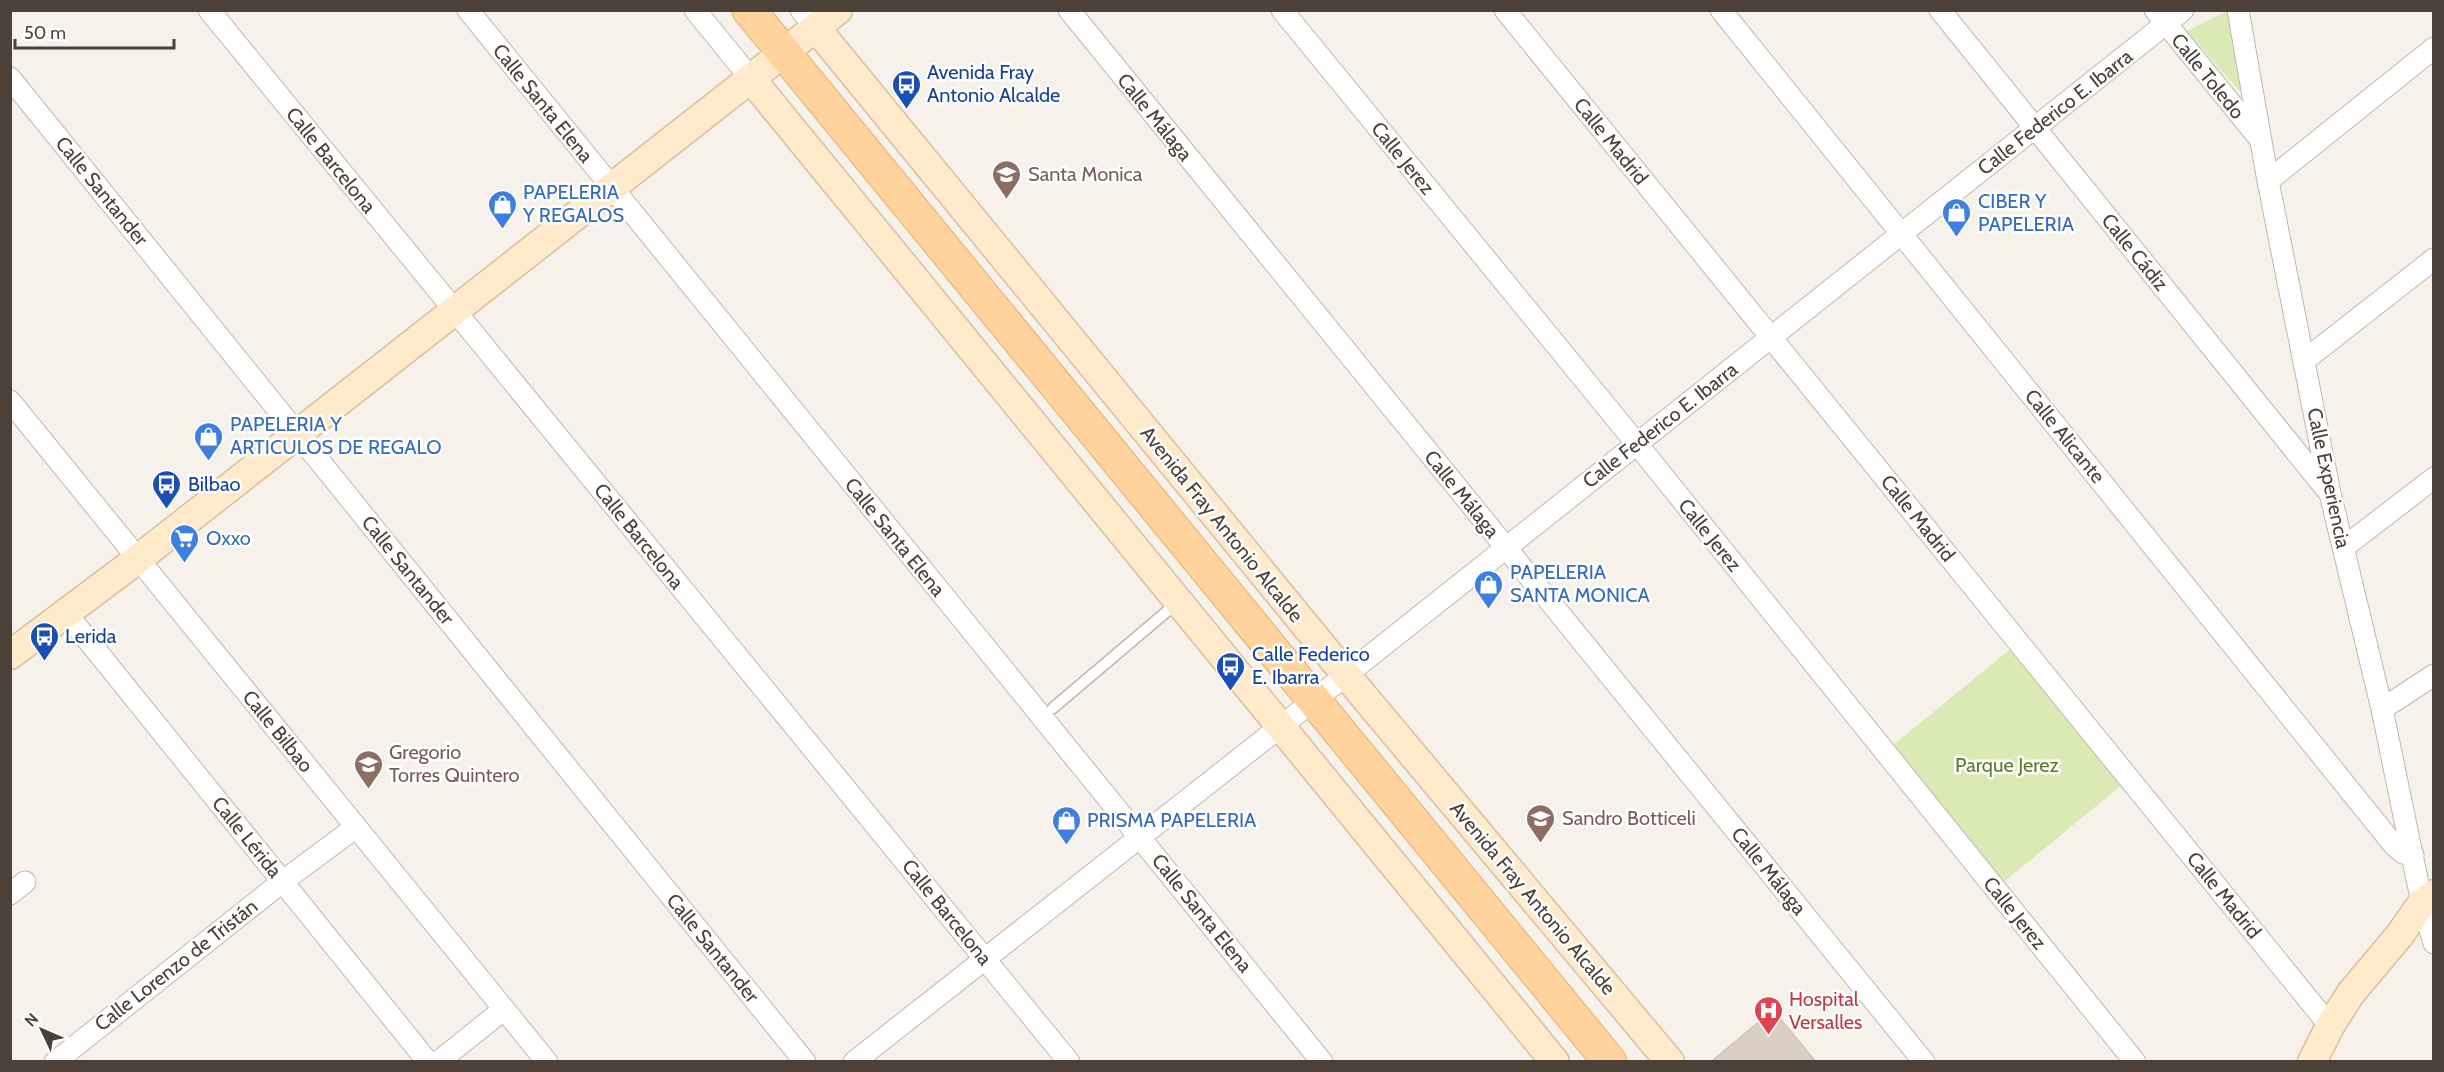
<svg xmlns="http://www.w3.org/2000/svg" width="2444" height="1072" viewBox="0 0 2444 1072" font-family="Cabin,sans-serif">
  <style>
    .green { fill: #daeab4 }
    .building { fill: #dbcec3; stroke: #d3c2b3; stroke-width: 1.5 }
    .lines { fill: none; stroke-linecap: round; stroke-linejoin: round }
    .lane-casing { stroke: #c2b7ad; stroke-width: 13 }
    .street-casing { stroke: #c2b7ad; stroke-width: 23 }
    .secondary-casing { stroke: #d9c09d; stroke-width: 31 }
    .primary-casing { stroke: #e7ad68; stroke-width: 35 }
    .lane { stroke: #fff; stroke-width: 10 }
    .street { stroke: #fff; stroke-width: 21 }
    .secondary { stroke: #ffebcc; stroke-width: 28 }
    .primary { stroke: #ffd39b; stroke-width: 33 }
    .labels { text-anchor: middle; stroke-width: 5; stroke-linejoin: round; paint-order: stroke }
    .transit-label { font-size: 20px; fill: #164399; stroke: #fff; text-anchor: start }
    .street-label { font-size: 20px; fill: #4b4138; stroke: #fff }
    .education-label { font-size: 20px; fill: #785e54; stroke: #fff; text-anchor: start }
    .shop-label { font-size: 20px; fill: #366cbe; stroke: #fff; text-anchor: start }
    .park-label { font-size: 20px; fill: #577f29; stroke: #fff }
    .health-label { font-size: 20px; fill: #be3a42; stroke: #fff; text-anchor: start }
  </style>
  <rect width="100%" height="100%" fill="#f6f1eb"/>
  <path class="green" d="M2227,11L2241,93L2187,31Z
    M2013,647L2122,785L2001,884L1892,746Z"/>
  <path class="building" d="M1773,1010L1816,1062H1711Z"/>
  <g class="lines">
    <defs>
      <path id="lane" d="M1053,708L1178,602"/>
      <path id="street" d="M209,10L1069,1062
        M468,10L1322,1062
        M695,10L752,80
        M801,10L816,28
        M1069,10L1924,1062
        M1282,10L1637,444L2135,1062
        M1505,10L2330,1026
        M1721,10L2393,844L2403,853L2413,855
        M1940,10L2327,490
        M2155,10L2259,138
        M2238,10L2268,181L2330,493L2382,709L2422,903L2434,943
        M10,78L805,1062
        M2268,181L2434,48
        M2305,360L2434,259
        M10,401L547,1062
        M2343,548L2434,478
        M66,613L428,1062
        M2382,709L2434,675
        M10,894L25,882
        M55,1062L282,882L356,827
        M438,1062L503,1010
        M854,1062L1346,675L2183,10"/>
      <path id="secondary" d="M816,28L1346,675L1670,1062
        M752,80L1555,1062
        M10,655L138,559L838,10
        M2312,1062L2330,1026L2351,993L2399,936L2422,903L2434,894"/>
      <path id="primary" d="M749,10L1610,1062"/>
    </defs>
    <use href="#lane" class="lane-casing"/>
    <use href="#street" class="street-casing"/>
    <use href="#secondary" class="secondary-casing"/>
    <use href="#primary" class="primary-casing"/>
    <use href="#lane" class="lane"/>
    <use href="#street" class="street"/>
    <use href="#secondary" class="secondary"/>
    <use href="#primary" class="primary"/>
  </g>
  <defs>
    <symbol id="bus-pin" viewBox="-11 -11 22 30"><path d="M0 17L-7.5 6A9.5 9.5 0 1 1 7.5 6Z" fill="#1a4fb4" stroke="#fff"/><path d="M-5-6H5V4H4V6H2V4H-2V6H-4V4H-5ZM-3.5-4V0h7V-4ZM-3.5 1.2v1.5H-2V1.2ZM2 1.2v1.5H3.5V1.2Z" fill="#fff"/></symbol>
    <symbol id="school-pin" viewBox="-11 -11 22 30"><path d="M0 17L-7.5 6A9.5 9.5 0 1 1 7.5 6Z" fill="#8d6e63" stroke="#fff"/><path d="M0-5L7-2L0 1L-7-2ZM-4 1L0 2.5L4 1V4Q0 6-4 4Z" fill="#fff"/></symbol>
    <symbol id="shop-pin" viewBox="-11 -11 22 30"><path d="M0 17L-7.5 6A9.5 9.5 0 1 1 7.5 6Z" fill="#3f7fe0" stroke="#fff"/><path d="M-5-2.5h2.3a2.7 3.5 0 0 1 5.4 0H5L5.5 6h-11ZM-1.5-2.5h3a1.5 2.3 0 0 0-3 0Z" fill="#fff"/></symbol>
    <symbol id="supermarket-pin" viewBox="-11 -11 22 30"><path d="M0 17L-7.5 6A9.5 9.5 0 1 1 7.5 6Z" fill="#3f7fe0" stroke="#fff"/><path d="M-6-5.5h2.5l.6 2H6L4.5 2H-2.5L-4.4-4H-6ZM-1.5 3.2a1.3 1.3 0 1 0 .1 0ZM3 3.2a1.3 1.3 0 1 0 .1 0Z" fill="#fff"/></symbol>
    <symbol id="hospital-pin" viewBox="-11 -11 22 30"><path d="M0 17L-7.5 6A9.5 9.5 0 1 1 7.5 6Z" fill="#e0444e" stroke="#fff"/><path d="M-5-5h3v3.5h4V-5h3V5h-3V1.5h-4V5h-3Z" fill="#fff"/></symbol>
  </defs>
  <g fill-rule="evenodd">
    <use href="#bus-pin" x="890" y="68" width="33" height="45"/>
    <use href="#school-pin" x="990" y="158" width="33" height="45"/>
    <use href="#shop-pin" x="486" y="188" width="33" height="45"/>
    <use href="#shop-pin" x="1940" y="196" width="33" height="45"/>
    <use href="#shop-pin" x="192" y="420" width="33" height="45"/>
    <use href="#bus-pin" x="150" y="468" width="33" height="45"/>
    <use href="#supermarket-pin" x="168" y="522" width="33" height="45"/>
    <use href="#shop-pin" x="1472" y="568" width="33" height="45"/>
    <use href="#bus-pin" x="28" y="620" width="33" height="45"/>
    <use href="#bus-pin" x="1214" y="650" width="33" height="45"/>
    <use href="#school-pin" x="352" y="748" width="33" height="45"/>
    <use href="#school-pin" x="1524" y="802" width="33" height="45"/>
    <use href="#shop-pin" x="1050" y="804" width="33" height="45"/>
    <use href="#hospital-pin" x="1752" y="994" width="33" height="45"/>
  </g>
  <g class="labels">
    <g class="transit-label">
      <text x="927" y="79">Avenida Fray<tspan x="927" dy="23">Antonio Alcalde</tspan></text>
      <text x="188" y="491">Bilbao</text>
      <text x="65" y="643">Lerida</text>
      <text x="1252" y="661">Calle Federico<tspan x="1252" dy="23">E. Ibarra</tspan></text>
    </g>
    <g class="street-label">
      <text transform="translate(2208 76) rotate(51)" y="7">Calle Toledo</text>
      <text transform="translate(543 103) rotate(51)" y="7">Calle Santa Elena</text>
      <text transform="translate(2055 112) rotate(-38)" y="7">Calle Federico E. Ibarra</text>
      <text transform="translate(1155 117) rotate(51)" y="7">Calle Málaga</text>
      <text transform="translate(1611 141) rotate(51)" y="7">Calle Madrid</text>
      <text transform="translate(1403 158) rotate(51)" y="7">Calle Jerez</text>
      <text transform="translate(331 160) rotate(51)" y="7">Calle Barcelona</text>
      <text transform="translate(102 191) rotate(51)" y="7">Calle Santander</text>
      <text transform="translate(2135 252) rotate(51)" y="7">Calle Cádiz</text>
      <text transform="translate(1660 425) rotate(-38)" y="7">Calle Federico E. Ibarra</text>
      <text transform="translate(2065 436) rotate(51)" y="7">Calle Alicante</text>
      <text transform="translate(2329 478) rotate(78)" y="7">Calle Experiencia</text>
      <text transform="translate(1462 494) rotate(51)" y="7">Calle Málaga</text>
      <text transform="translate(1918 518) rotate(51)" y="7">Calle Madrid</text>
      <text transform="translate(1222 524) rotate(51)" y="7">Avenida Fray Antonio Alcalde</text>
      <text transform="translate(1710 535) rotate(51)" y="7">Calle Jerez</text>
      <text transform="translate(639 536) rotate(51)" y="7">Calle Barcelona</text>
      <text transform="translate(895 537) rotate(51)" y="7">Calle Santa Elena</text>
      <text transform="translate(408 570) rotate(51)" y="7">Calle Santander</text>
      <text transform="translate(278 731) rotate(51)" y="7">Calle Bilbao</text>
      <text transform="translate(247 837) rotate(51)" y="7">Calle Lérida</text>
      <text transform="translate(1769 871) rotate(51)" y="7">Calle Málaga</text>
      <text transform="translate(2224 895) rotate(51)" y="7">Calle Madrid</text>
      <text transform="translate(1533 898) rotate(50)" y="7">Avenida Fray Antonio Alcalde</text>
      <text transform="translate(947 912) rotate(51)" y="7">Calle Barcelona</text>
      <text transform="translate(1202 913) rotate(51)" y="7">Calle Santa Elena</text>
      <text transform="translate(2015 913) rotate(51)" y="7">Calle Jerez</text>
      <text transform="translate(713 948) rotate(51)" y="7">Calle Santander</text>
      <text transform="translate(176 965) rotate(-38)" y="7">Calle Lorenzo de Tristán</text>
    </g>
    <g class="education-label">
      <text x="1028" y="181">Santa Monica</text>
      <text x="389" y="759">Gregorio<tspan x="389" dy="23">Torres Quintero</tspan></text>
      <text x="1562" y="825">Sandro Botticeli</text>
    </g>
    <g class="shop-label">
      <text x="523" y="199">PAPELERIA<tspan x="523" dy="23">Y REGALOS</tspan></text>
      <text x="1978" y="208">CIBER Y<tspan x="1978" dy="23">PAPELERIA</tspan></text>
      <text x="230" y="431">PAPELERIA Y<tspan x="230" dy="23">ARTICULOS DE REGALO</tspan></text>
      <text x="206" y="545">Oxxo</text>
      <text x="1510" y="579">PAPELERIA<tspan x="1510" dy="23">SANTA MONICA</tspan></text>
      <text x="1087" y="827">PRISMA PAPELERIA</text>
    </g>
    <g class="park-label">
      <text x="2007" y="772">Parque Jerez</text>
    </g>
    <g class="health-label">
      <text x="1789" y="1006">Hospital<tspan x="1789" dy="23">Versalles</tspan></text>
    </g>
  </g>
  <rect width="2444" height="1072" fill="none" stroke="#4b4138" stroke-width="24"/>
  <g transform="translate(42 1030) rotate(314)" stroke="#ffffff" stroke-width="4.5" paint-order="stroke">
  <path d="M0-4.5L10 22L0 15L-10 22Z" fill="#4b4138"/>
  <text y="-9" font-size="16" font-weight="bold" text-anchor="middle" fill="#4b4138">N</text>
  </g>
  <path d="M15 39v9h159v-9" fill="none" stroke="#4b4138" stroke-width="3"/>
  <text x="24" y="39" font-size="18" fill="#4b4138" stroke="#ffffff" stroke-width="4.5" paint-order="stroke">50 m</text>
</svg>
